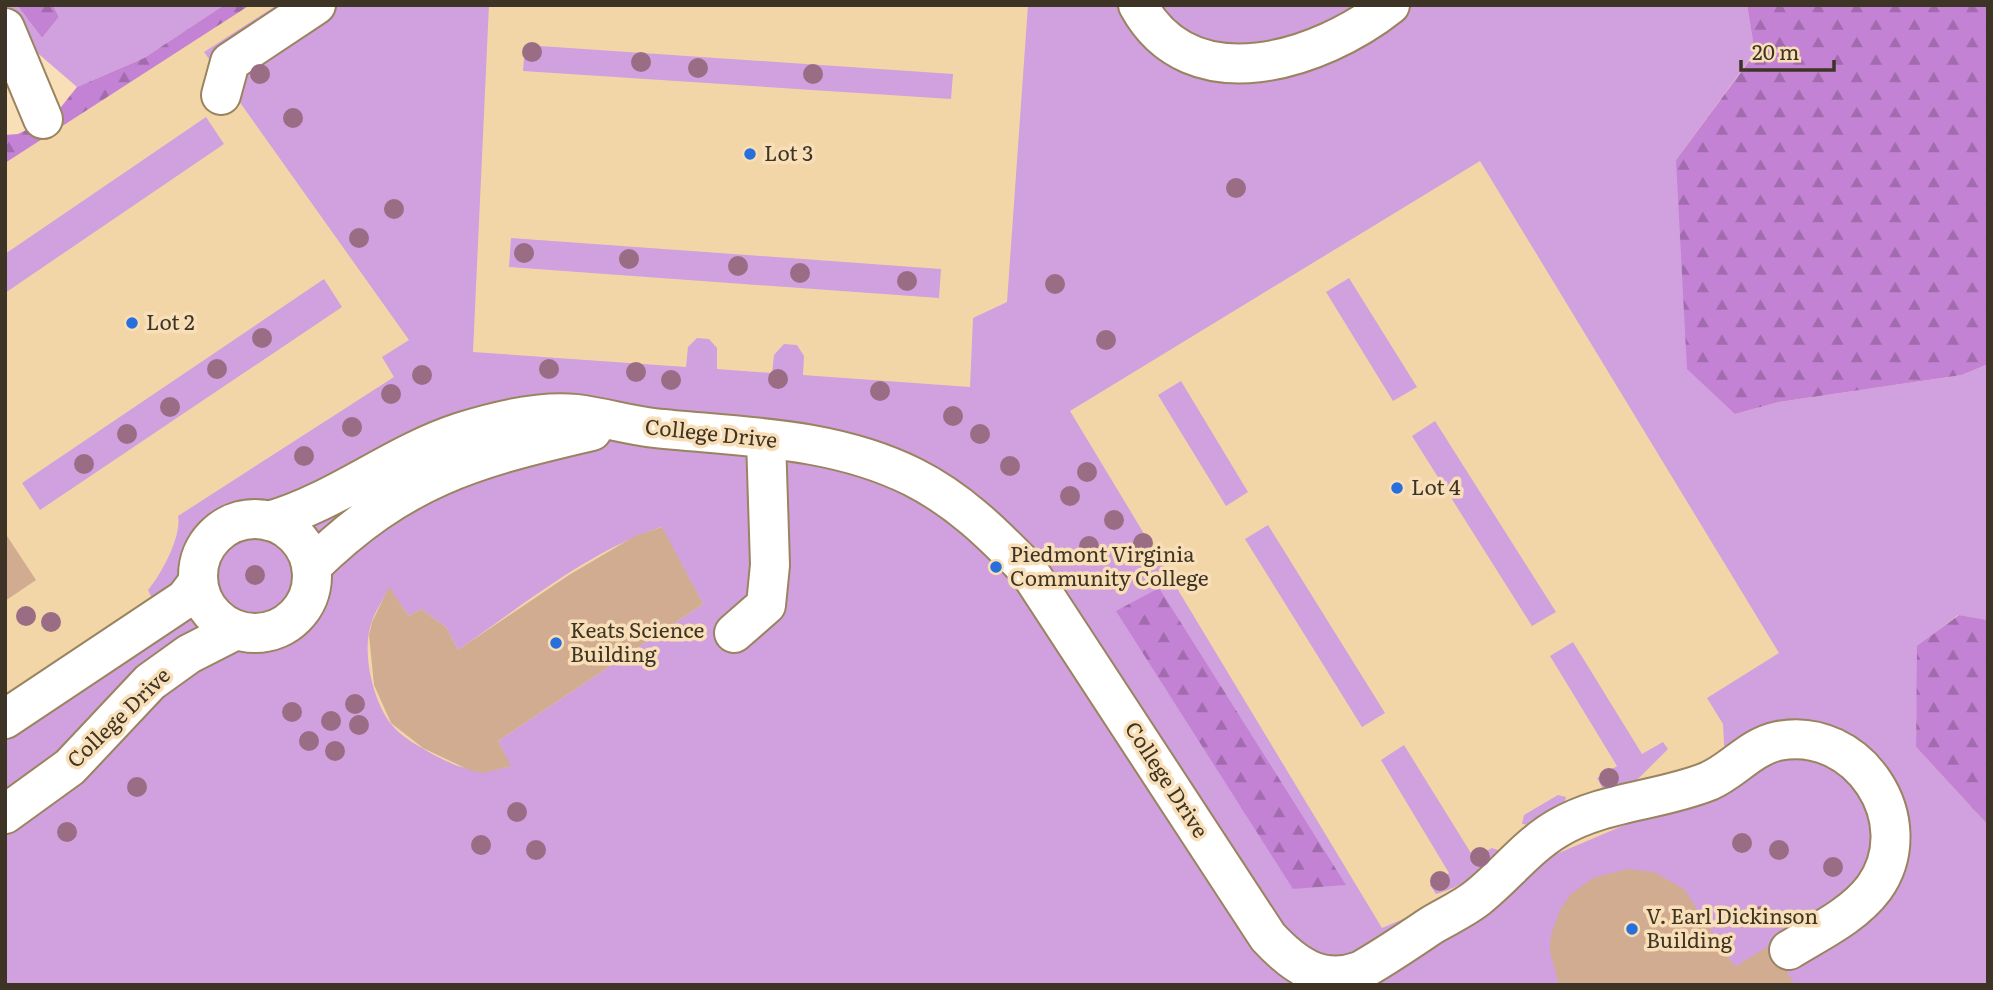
<svg xmlns="http://www.w3.org/2000/svg" width="1993" height="990" viewBox="0 0 1993 990" font-family="Literata,serif">
  <style>
    .built { fill: #f3d6a8 }
    .green { fill: #d1a0de; fill-rule: evenodd }
    .forest { fill: url(#forest-firs) }
    .building { fill: #d1ac90 }
    .lines { fill: none; stroke-linecap: round; stroke-linejoin: round }
    .minor-casing { stroke: #9a845f; stroke-width: 42 }
    .minor { stroke: #fff; stroke-width: 38 }
    .tree { fill: #9a6d85 }
    .poi-dot { fill: #286fdb; stroke: #f8dfb8; stroke-width: 2.5 }
    .labels { text-anchor: middle; stroke-width: 7; stroke-linejoin: round; paint-order: stroke }
    .poi-label { font-size: 21px; fill: #3e3425; stroke: #f8dfb8; text-anchor: start }
    .street-label { font-size: 21px; fill: #3e3425; stroke: #f8dfb8 }
  </style>
  <defs>
    <pattern id="forest-firs" width="22" height="20" patternUnits="userSpaceOnUse" patternTransform="scale(1.75)"><rect width="22" height="20" fill="#c482d5"/><path d="M5 1l3.5 6h-7zM16 11l3.5 6h-7z" fill="#a16bad"/></pattern>
  </defs>
  <rect width="100%" height="100%" fill="#f8dfb8"/>
  <path class="built" d="M243,5H1988V985H5V150Z"/>
  <path class="green" d="M5,5H17L42,38L59,17L53,5H224L144,58L77,87L5,25Z
    M277,5H489L473,352L686,367L688,347L697,338L709,339L717,348V369L772,373L774,355L784,344L797,345L804,356L803,375L970,387L973,318L1007,302L1028,5H1747L1755,52L1676,160L1735,414L1779,402L1962,375L1988,364V620L1958,615L1918,646L1916,747L1988,825V985H5V719L152,598L148,590C161,575 182,536 178,516L394,377L382,357L409,340L204,52ZM1480,161L1779,653L1707,698L1723,724L1726,782L1382,928L1070,411ZM661,527L703,604L498,741L510,766C479,775 463,770 434,755C419,746 402,738 391,724C372,699 361,650 372,621C376,610 384,598 389,588L409,616L421,609L446,627L458,650C522,606 587,552 661,527Z
    M525,45L953,74L951,99L523,71Z
    M206,117L224,144L5,293V254Z
    M511,238L941,269L939,298L509,267Z
    M1349,278L1417,387L1393,401L1326,292Z
    M324,279L342,307L40,510L22,483Z
    M1181,381L1248,492L1226,506L1158,395Z
    M1435,421L1556,612L1532,626L1412,436Z
    M1268,525L1385,713L1362,727L1245,539Z
    M1573,642L1642,754L1663,742L1668,749L1637,780L1603,789L1597,778L1617,766L1550,656Z
    M1404,745L1474,858L1492,848L1498,850V857C1480,875 1460,887 1436,894L1430,885L1449,873L1381,760Z
    M1558,795L1566,797L1564,805L1531,825L1522,824L1524,815Z"/>
  <path class="forest" d="M17,5H53L59,17L42,38Z
    M224,5H250L5,163V135L18,134L53,117L77,87L144,58Z
    M1747,5H1988V364L1962,375L1779,402L1735,414L1687,369L1676,160L1755,53Z
    M1159,588L1346,885L1293,889L1116,611Z
    M1959,615L1988,620V825L1916,747L1917,646Z"/>
  <path class="building" d="M662,527L703,604L498,741L511,766L483,773L469,770L423,748L391,723L374,685L369,635L372,622L389,587L409,616L421,609L446,627L458,650L569,575L635,536Z
    M5,533L36,580L5,601Z
    M1627,869L1654,872L1684,889L1735,967L1770,945L1795,985H1559L1550,951L1551,934L1561,908L1571,894L1593,878Z"/>
  <g class="lines">
    <defs>
      <path id="minor" d="M1138,5C1191,103 1321,60 1390,5
        M5,28L43,119
        M221,95L230,62L316,5
        M198 576a57 57 0 1 1 114 0a57 57 0 1 1-114 0Z
        M269,521C338,501 393,454 461,432C496,421 540,410 576,414C602,417 628,425 654,428C742,437 833,437 913,477C959,500 993,534 1028,570L1268,937C1294,965 1321,985 1360,971C1385,957 1408,941 1432,925C1447,916 1463,909 1477,898C1505,876 1527,846 1558,828C1604,801 1660,801 1709,781C1734,770 1750,747 1778,741C1858,725 1922,821 1874,888C1853,916 1818,932 1789,950
        M311,567C402,478 471,459 592,431
        M734,633L766,605L770,565L766,439
        M5,719L185,599L198,582
        M5,814L70,767L150,682L189,654L236,630"/>
    </defs>
    <use href="#minor" class="minor-casing"/>
    <use href="#minor" class="minor"/>
  </g>
  <g class="tree">
    <circle cx="532" cy="52" r="10"/>
    <circle cx="641" cy="62" r="10"/>
    <circle cx="698" cy="68" r="10"/>
    <circle cx="260" cy="74" r="10"/>
    <circle cx="813" cy="74" r="10"/>
    <circle cx="293" cy="118" r="10"/>
    <circle cx="1236" cy="188" r="10"/>
    <circle cx="394" cy="209" r="10"/>
    <circle cx="359" cy="238" r="10"/>
    <circle cx="524" cy="253" r="10"/>
    <circle cx="629" cy="259" r="10"/>
    <circle cx="738" cy="266" r="10"/>
    <circle cx="800" cy="273" r="10"/>
    <circle cx="907" cy="281" r="10"/>
    <circle cx="1055" cy="284" r="10"/>
    <circle cx="262" cy="338" r="10"/>
    <circle cx="1106" cy="340" r="10"/>
    <circle cx="217" cy="369" r="10"/>
    <circle cx="549" cy="369" r="10"/>
    <circle cx="636" cy="372" r="10"/>
    <circle cx="422" cy="375" r="10"/>
    <circle cx="778" cy="379" r="10"/>
    <circle cx="671" cy="380" r="10"/>
    <circle cx="880" cy="391" r="10"/>
    <circle cx="391" cy="394" r="10"/>
    <circle cx="170" cy="407" r="10"/>
    <circle cx="953" cy="416" r="10"/>
    <circle cx="352" cy="427" r="10"/>
    <circle cx="127" cy="434" r="10"/>
    <circle cx="980" cy="434" r="10"/>
    <circle cx="304" cy="456" r="10"/>
    <circle cx="84" cy="464" r="10"/>
    <circle cx="1010" cy="466" r="10"/>
    <circle cx="1087" cy="472" r="10"/>
    <circle cx="1070" cy="496" r="10"/>
    <circle cx="1114" cy="520" r="10"/>
    <circle cx="1143" cy="543" r="10"/>
    <circle cx="1089" cy="546" r="10"/>
    <circle cx="255" cy="575" r="10"/>
    <circle cx="26" cy="616" r="10"/>
    <circle cx="51" cy="622" r="10"/>
    <circle cx="355" cy="704" r="10"/>
    <circle cx="292" cy="712" r="10"/>
    <circle cx="331" cy="721" r="10"/>
    <circle cx="359" cy="725" r="10"/>
    <circle cx="309" cy="741" r="10"/>
    <circle cx="335" cy="751" r="10"/>
    <circle cx="1609" cy="778" r="10"/>
    <circle cx="137" cy="787" r="10"/>
    <circle cx="517" cy="812" r="10"/>
    <circle cx="67" cy="832" r="10"/>
    <circle cx="1742" cy="843" r="10"/>
    <circle cx="481" cy="845" r="10"/>
    <circle cx="536" cy="850" r="10"/>
    <circle cx="1779" cy="850" r="10"/>
    <circle cx="1480" cy="857" r="10"/>
    <circle cx="1833" cy="867" r="10"/>
    <circle cx="1440" cy="881" r="10"/>
    <circle cx="1761" cy="916" r="10"/>
  </g>
  <g class="poi-dot">
    <circle cx="750" cy="154" r="7"/>
    <circle cx="132" cy="323" r="7"/>
    <circle cx="1397" cy="488" r="7"/>
    <circle cx="996" cy="567" r="7"/>
    <circle cx="556" cy="643" r="7"/>
    <circle cx="1632" cy="929" r="7"/>
  </g>
  <g class="labels">
    <g class="poi-label">
      <text x="764" y="161">Lot 3</text>
      <text x="146" y="330">Lot 2</text>
      <text x="1411" y="495">Lot 4</text>
      <text x="1010" y="562">Piedmont Virginia<tspan x="1010" dy="24">Community College</tspan></text>
      <text x="570" y="638">Keats Science<tspan x="570" dy="24">Building</tspan></text>
      <text x="1646" y="924">V. Earl Dickinson<tspan x="1646" dy="24">Building</tspan></text>
    </g>
    <g class="street-label">
      <text transform="translate(711 434) rotate(6)" y="7">College Drive</text>
      <text transform="translate(119 718) rotate(-44)" y="7">College Drive</text>
      <text transform="translate(1166 780) rotate(57)" y="7">College Drive</text>
    </g>
  </g>
  <rect width="1993" height="990" fill="none" stroke="#3e3425" stroke-width="14"/>
  <path d="M1741 60v10h93v-10" fill="none" stroke="#3e3425" stroke-width="3.5"/>
  <text x="1752" y="60" font-size="21" fill="#3e3425" stroke="#f8dfb8" stroke-width="5" paint-order="stroke">20 m</text>
</svg>
